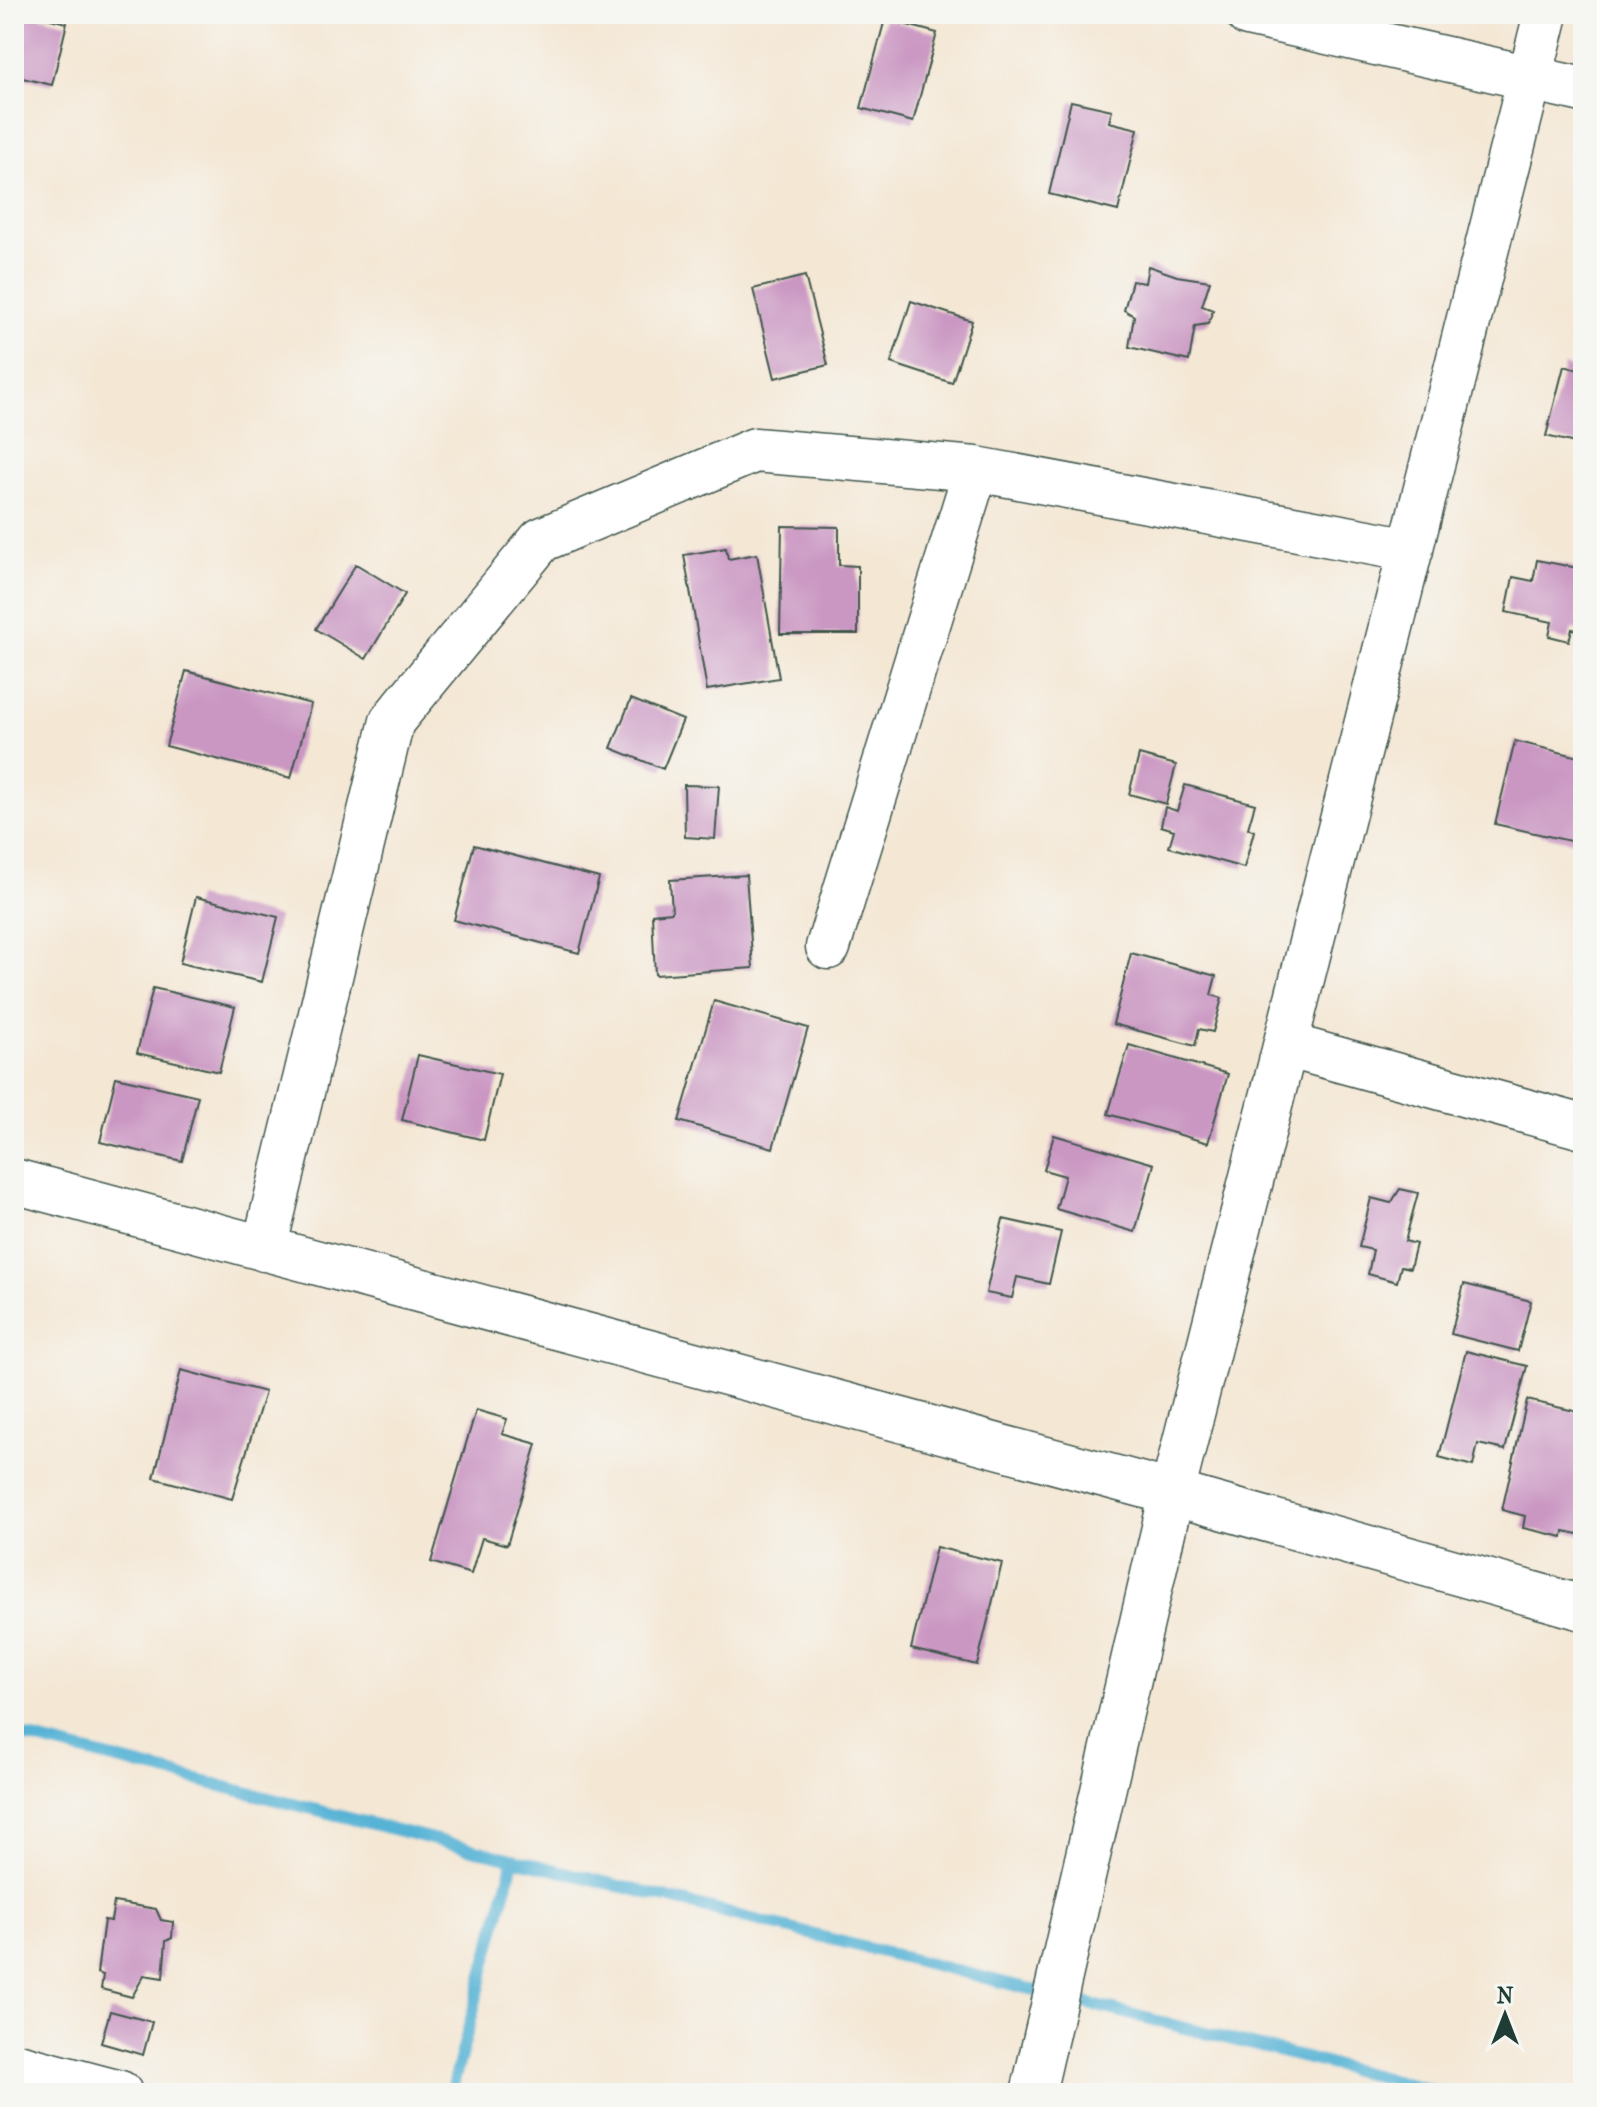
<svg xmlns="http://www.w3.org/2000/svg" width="1597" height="2107" viewBox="0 0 1597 2107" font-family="'IM FELL French Canon',serif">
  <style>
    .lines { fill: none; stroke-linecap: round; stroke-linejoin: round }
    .stream { stroke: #57b3d5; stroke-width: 12 }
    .building { fill: #ca97c3 }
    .minor-casing { stroke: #3f564c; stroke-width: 47 }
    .minor { stroke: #fff; stroke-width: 44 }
  </style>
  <rect width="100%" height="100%" fill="#f6f6f2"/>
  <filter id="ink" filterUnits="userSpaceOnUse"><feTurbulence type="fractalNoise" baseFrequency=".0125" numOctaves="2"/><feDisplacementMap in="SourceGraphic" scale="16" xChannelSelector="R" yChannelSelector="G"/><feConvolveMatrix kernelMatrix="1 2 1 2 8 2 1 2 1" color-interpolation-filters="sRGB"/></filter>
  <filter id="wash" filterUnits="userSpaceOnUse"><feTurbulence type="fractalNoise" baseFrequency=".006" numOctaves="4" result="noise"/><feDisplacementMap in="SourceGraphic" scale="32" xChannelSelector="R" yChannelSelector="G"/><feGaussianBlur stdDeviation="1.8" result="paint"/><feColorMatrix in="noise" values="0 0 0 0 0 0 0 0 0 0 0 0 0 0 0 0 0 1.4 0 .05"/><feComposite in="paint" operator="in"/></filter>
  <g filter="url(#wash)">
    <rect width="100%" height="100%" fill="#f4e7d4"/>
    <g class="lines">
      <path class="stream" d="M14,1734L1444,2093
        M451,2093L514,1859"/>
    </g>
    <g id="blocks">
      <path class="building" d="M14,14H30L67,23L52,85L14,76Z
        M885,19L937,33L913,122L861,108Z
        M1071,101L1112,110L1109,122L1138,129L1118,211L1049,194Z
        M1148,266L1177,276L1210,281L1202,306L1213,310L1208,324L1195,326L1189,361L1129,347L1134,316L1124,310L1132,281L1145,283Z
        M805,276L828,365L775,378L753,289Z
        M911,301L972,321L952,383L891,363Z
        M1564,366L1583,371V445L1546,436Z
        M782,526L839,527V565L858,566V634H780Z
        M726,548L728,559L757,554L779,678L707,690L684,555Z
        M1537,560L1583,569V631L1572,629L1569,641L1549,636L1552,622L1506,612L1513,577L1533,581Z
        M356,564L405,594L366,659L316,629Z
        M186,671L311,704L291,778L166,746Z
        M631,699L683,720L663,769L611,748Z
        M1515,741L1583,758V844L1495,824Z
        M1139,755L1176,765L1166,804L1129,794Z
        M684,785L719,786L715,839L685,837Z
        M1185,785L1255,804L1248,828L1254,831L1244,868L1169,847L1174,830L1161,826L1165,807L1177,811Z
        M474,845L599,878L579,953L454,920Z
        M746,875L753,968L655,975L652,914L672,912L670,880Z
        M196,897L278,917L262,982L180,963Z
        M1131,953L1216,976L1211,995L1222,998L1213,1032L1199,1029L1195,1046L1113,1024Z
        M153,988L235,1007L219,1072L137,1053Z
        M714,1001L808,1028L773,1148L679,1121Z
        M1129,1045L1228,1074L1208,1143L1108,1114Z
        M418,1055L500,1074L484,1140L402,1120Z
        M116,1077L198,1096L182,1161L100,1142Z
        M1054,1135L1154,1164L1135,1232L1056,1209L1065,1176L1044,1170Z
        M1400,1189L1418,1193L1405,1241L1416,1244L1410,1268L1401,1266L1397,1282L1368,1274L1373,1250L1359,1247L1371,1198L1391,1203Z
        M1003,1219L1061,1232L1049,1284L1017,1277L1012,1298L986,1293Z
        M1464,1284L1531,1301L1518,1351L1451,1334Z
        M1466,1351L1527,1366L1505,1450L1478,1444L1473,1466L1439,1457Z
        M181,1370L265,1392L232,1499L154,1478Z
        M1527,1400L1583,1413V1535L1564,1531L1563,1537L1523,1528L1525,1516L1502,1510Z
        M476,1410L507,1419L502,1434L537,1444L507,1545L482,1538L471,1574L431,1562Z
        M936,1547L1002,1563L977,1665L911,1649Z
        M114,1902L156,1909L161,1920L173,1922L172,1938L166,1941L163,1978L144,1975L132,1997L101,1989L103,1975L97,1973L104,1920L111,1921Z
        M110,2011L152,2022L143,2055L101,2043Z"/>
    </g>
  </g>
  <g filter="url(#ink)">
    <use href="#blocks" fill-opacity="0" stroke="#3f564c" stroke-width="2"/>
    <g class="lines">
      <defs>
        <path id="minor" d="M1248,14L1583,90
          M828,947L976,469
          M1286,1045L1583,1127
          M14,1181L1172,1493L1583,1608
          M264,1249L392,721L541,540L755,450L976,469L1411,550
          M14,2065L120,2093
          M1033,2093L1172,1493L1546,14"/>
      </defs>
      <use href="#minor" class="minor-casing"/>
      <use href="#minor" class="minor"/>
    </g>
  </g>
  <rect width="1597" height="2107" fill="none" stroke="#f6f6f2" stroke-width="48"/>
  <g transform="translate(1505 2015)" stroke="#f6f6f2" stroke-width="6" paint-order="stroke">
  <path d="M0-6L14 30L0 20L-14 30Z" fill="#1f3d34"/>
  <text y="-12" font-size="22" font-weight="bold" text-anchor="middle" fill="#1f3d34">N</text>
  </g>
</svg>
